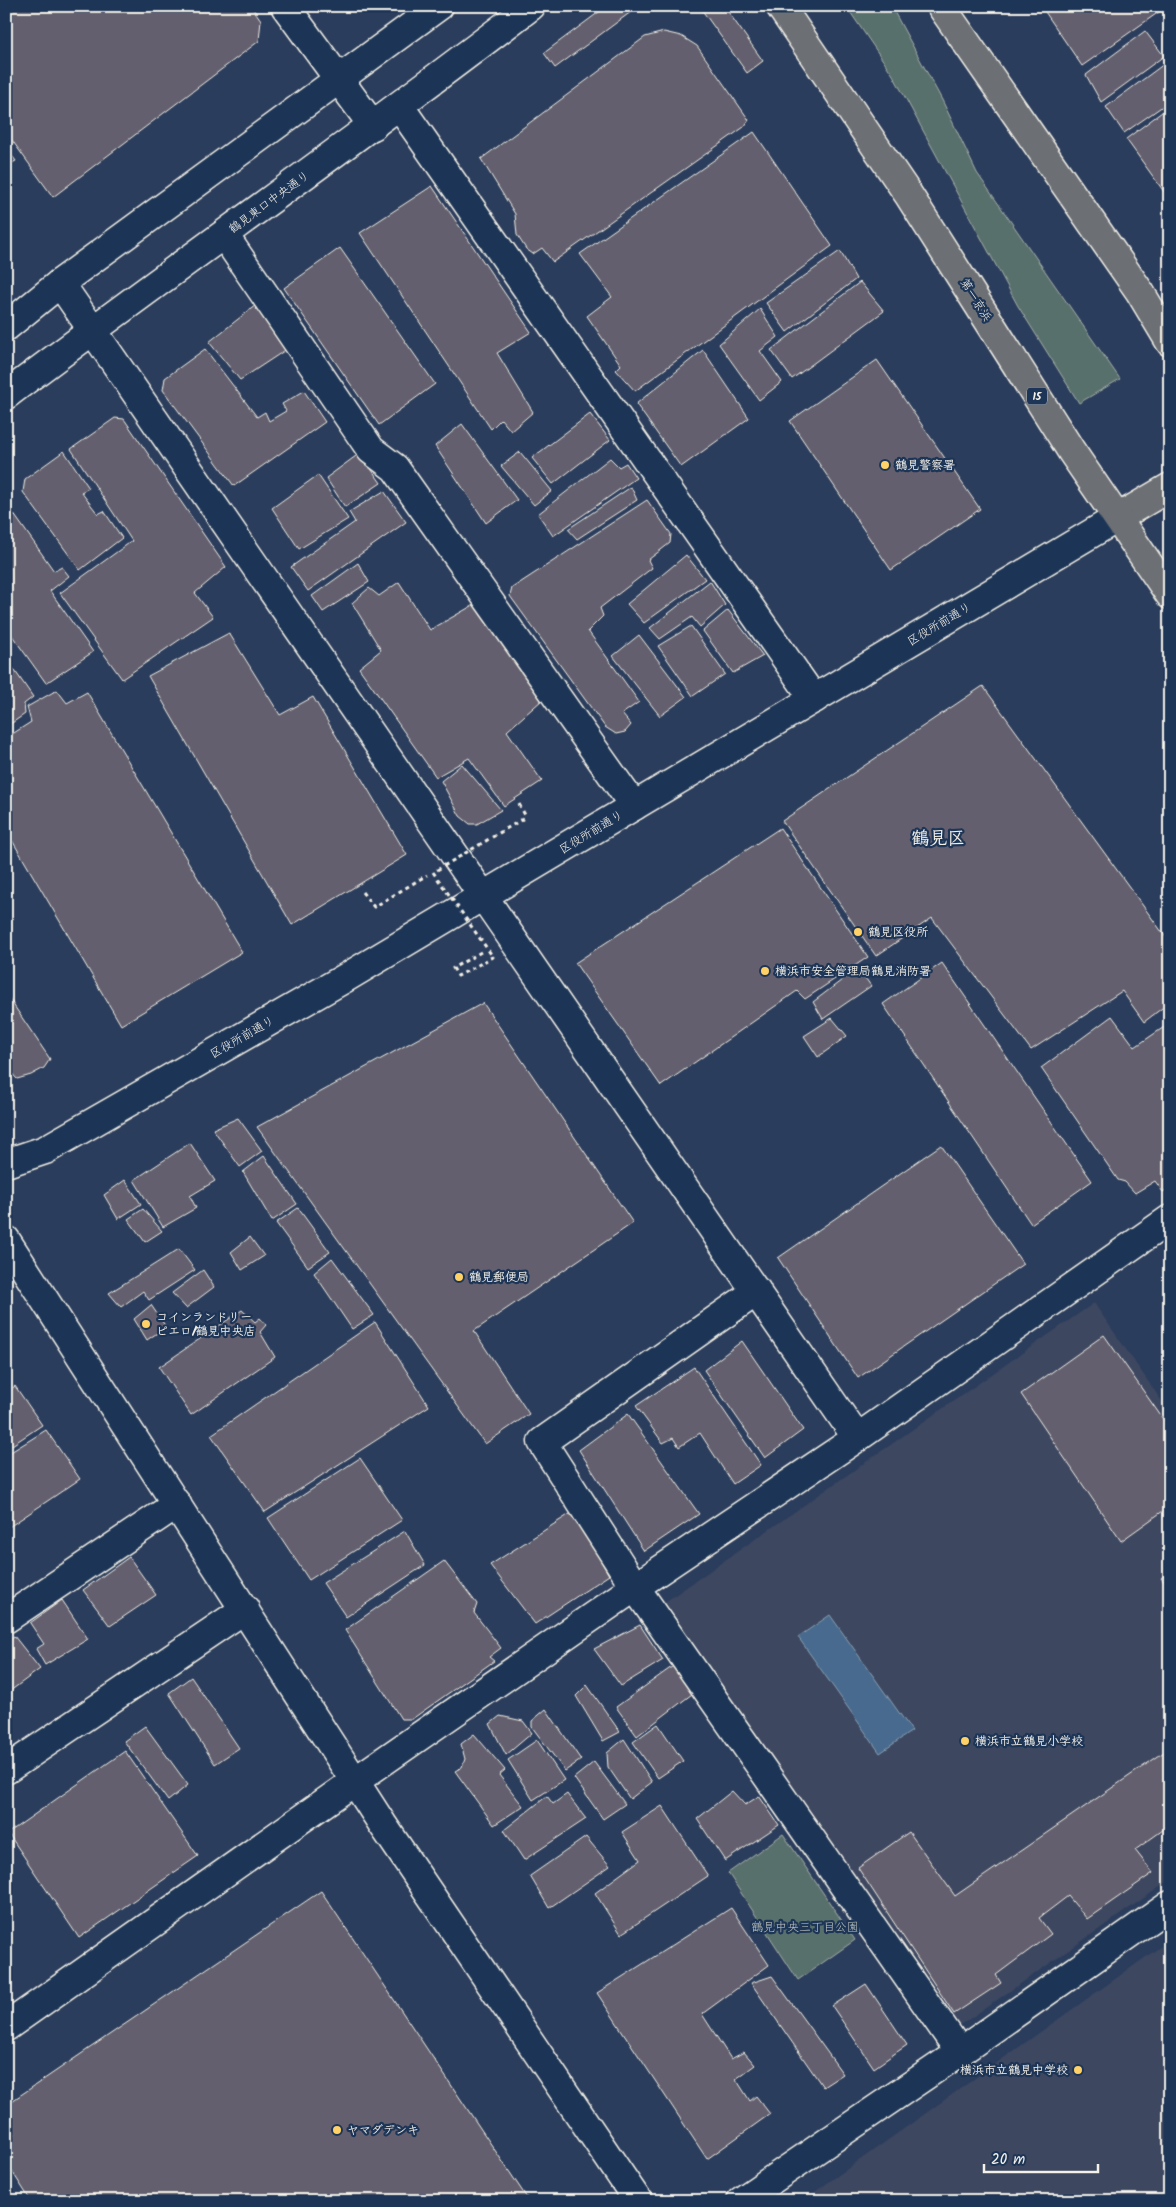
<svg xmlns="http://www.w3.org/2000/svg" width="1176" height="2207" viewBox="0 0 1176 2207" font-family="Kalam,'Klee One',sans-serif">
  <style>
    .built { fill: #3c4761 }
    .green { fill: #59706c; stroke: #a6b0aa }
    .water { fill: #476a8e; stroke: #8ca0b2 }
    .building { fill: #635f6e; stroke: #f4f1e8 }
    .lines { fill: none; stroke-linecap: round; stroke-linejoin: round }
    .minor-casing { stroke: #f4f1e8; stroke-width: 31 }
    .tertiary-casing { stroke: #f4f1e8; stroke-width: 31 }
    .primary-casing { stroke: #f4f1e8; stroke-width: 31 }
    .trunk-casing { stroke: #f4f1e8; stroke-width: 31 }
    .path { stroke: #f4f1e8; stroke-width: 3; stroke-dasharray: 4 4; stroke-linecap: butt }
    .minor { stroke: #1d3557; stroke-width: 28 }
    .tertiary { stroke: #1d3557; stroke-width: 28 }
    .primary { stroke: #6c6f75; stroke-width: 28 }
    .trunk { stroke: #6c6f75; stroke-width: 28 }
    .path-bridge { stroke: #f4f1e8; stroke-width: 3; stroke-dasharray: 4 4; stroke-linecap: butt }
    .poi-dot { fill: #ffd166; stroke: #1d3557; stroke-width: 2 }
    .labels { text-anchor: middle; stroke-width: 4.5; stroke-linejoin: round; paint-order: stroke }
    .shield { fill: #1d3557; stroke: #b4b9bc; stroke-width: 1 }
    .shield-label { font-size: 11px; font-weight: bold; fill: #f4f1e8 }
    .street-label { font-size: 12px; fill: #f4f1e8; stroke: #1d3557 }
    .poi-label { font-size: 12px; font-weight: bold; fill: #f4f1e8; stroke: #1d3557; text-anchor: start }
    .park-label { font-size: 12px; fill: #bec4bd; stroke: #1d3557 }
    .district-label { font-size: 18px; font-weight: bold; fill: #f4f1e8; stroke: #1d3557 }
  </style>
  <rect width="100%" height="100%" fill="#2b3d5c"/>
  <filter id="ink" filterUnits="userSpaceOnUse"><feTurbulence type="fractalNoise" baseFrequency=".02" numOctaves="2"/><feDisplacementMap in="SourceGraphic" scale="10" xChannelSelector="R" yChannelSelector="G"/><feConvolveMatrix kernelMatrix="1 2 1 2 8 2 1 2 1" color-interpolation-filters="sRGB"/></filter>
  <g filter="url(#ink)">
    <path class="built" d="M1094,1303L1170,1413V1880L958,2027L665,1602Z
      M1170,1940V2201H802Z"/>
    <path class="green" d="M846,6H891L942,100L977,173L1120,379L1079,403L1018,306L893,75Z
      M783,1834L855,1940L798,1980L728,1873Z"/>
    <path class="water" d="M830,1615L912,1731L880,1753L798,1637Z"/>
    <path class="building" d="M6,6H251L261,20L259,41L53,197L6,132Z
      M607,6H639L555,68L544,53Z
      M699,6H724L763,61L747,73Z
      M1041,6H1166V7L1082,66Z
      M1145,31L1164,56L1101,102L1086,75Z
      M664,32L681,36L697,46L749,120L744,127L553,262L542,248L533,254L526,249L517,235L515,214L481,159L645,37Z
      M1168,61L1170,63V101L1124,133L1106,107Z
      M1170,106V200L1126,139Z
      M754,132L832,246L635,391L616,370L621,365L587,316L612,297L580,254Z
      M6,148L16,161L6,166Z
      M432,186L531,332L497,353L533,412L511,431L501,419L491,429L360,233Z
      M340,248L435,384L379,425L284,288Z
      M840,251L856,279L787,332L766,303Z
      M860,282L884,311L792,379L771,350Z
      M256,305L287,349L240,380L209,342Z
      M760,309L778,337L760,351L782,382L759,400L719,344Z
      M205,349L257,417L265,412L269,421L286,411L282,404L304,391L325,422L234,486L163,390L165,378Z
      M703,350L749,418L681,467L636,404Z
      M877,360L980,509L891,570L790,421Z
      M590,414L610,440L553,484L532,458Z
      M115,418L124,419L226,567L195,593L213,617L122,679L60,593L132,541L71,449Z
      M462,424L517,500L486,523L435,446Z
      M64,451L89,488L81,492L98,514L104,511L122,538L80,570L23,492L25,479Z
      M520,452L552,491L534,505L501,466Z
      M360,453L381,483L345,507L326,478Z
      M610,458L619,467L626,463L636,478L553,536L538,514Z
      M318,475L348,519L299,549L272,508Z
      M631,487L637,500L577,539L568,529Z
      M384,491L406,522L308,591L291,567L355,522L349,512Z
      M647,500L671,534L670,543L648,560L652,568L600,608L603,616L588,631L639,702L622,714L631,725L625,732L616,734L605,727L510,596L512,588Z
      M6,503L54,571L62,567L69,576L50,591L93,652L46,683L6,627Z
      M686,555L705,579L644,623L627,604Z
      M358,563L369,582L323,612L312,596Z
      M710,581L725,605L700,627L692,617L660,639L650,628Z
      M399,582L430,630L477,603L542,700L507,731L542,781L504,806L469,758L436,777L359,668L381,650L352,603L369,588L379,596Z
      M728,610L763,656L733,673L703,631Z
      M691,626L725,674L693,696L658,646Z
      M229,633L280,715L313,697L407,855L292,925L148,676Z
      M639,635L686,697L660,716L613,656Z
      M6,658L33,697L24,704L25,714L6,727Z
      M983,686L1170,943L1168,954L1170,957V1002L1144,1022L1122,991L1031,1050L932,918L876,956L782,821Z
      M57,690L67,703L87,692L242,952L121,1025L6,830V738L31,722L27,707Z
      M462,764L501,810L477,824H470L460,816L441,781Z
      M780,828L868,957L805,999L797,991L661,1086L575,963Z
      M942,963L1092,1181L1031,1224L883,1004Z
      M858,968L871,986L823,1019L813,1002Z
      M6,994L50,1059L44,1068L31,1075L17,1079L8,1069L6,1070Z
      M483,1003L633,1223L474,1331L529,1414L485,1444L257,1127Z
      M1112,1016L1135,1047L1170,1023V1187L1163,1192L1155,1181L1135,1193L1125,1182L1118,1180L1041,1068Z
      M832,1018L847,1036L818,1057L804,1036Z
      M238,1118L262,1151L240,1167L213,1129Z
      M190,1143L215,1181L190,1196L196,1208L163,1227L134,1180Z
      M941,1145L1023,1264L858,1378L778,1258Z
      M264,1156L297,1204L272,1221L243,1172Z
      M125,1180L141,1204L118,1219L104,1195Z
      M298,1208L330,1252L308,1267L276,1223Z
      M143,1209L162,1231L145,1242L128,1219Z
      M250,1237L264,1256L242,1270L231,1252Z
      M179,1249L195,1270L149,1300L143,1291L121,1307L109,1293Z
      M332,1258L374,1315L352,1329L314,1273Z
      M203,1270L214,1287L186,1308L172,1293Z
      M151,1305L166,1327L147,1340L134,1319Z
      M242,1310L255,1322L260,1318L266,1325L260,1332L275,1357L191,1415L159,1367Z
      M375,1322L429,1406L265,1512L211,1435Z
      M1104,1335L1170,1429V1506L1121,1541L1021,1394Z
      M742,1341L803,1430L765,1458L704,1370Z
      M694,1367L761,1465L733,1484L700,1433L679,1447L673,1438L663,1443L636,1406Z
      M15,1386L42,1425L6,1449V1393Z
      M628,1414L699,1514L644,1551L579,1450Z
      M46,1430L80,1479L6,1529V1468L8,1466L6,1455Z
      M360,1458L402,1520L309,1580L268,1518Z
      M573,1512L609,1575L535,1624L490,1565Z
      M405,1531L425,1565L346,1617L323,1583Z
      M129,1557L156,1595L110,1626L83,1590Z
      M444,1561L477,1604L474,1613L501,1648L489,1657L494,1661L412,1719H401L345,1630Z
      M1170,1572V1590L1161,1578Z
      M62,1600L88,1639L45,1665L36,1649L44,1644L30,1623Z
      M640,1625L663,1660L621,1686L594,1649Z
      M14,1636L40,1669L6,1694V1641Z
      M676,1664L696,1691L637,1736L616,1707Z
      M191,1677L239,1748L215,1764L169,1693Z
      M587,1685L620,1732L603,1741L576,1696Z
      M546,1709L581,1760L565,1771L532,1727V1721Z
      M500,1716L523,1721L532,1733L506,1755L490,1724Z
      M658,1724L683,1761L658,1778L633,1742Z
      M145,1726L188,1785L168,1801L124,1741Z
      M474,1734L505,1770L499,1775L523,1806L494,1825L455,1771L462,1767L465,1759L461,1744Z
      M624,1739L652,1782L630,1799L608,1767L607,1753Z
      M537,1740L564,1780L533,1800L508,1760Z
      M1170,1748V1825L1135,1850L1153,1873L1087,1919L1068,1896L1039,1918L1051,1934L996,1975L1001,1983L954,2014L858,1868L909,1832L955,1896Z
      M125,1751L198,1856L79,1938L8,1833Z
      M594,1762L625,1804L603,1819L574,1778Z
      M732,1791L745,1805L759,1796L779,1825L725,1861L697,1819Z
      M567,1794L586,1819L524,1860L504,1830L547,1796L553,1804Z
      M662,1806L708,1876L621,1934L595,1893L640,1860L622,1832Z
      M586,1837L610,1866L549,1908L530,1876Z
      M321,1891L529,2201H31L6,2162V2142L14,2134L6,2116V2105Z
      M731,1908L769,1965L702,2014L731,2059L744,2052L755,2065L736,2079L750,2101L756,2096L770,2114L707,2159L597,1993Z
      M772,1976L843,2074L823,2087L751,1983Z
      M866,1984L907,2045L874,2068L832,2006Z"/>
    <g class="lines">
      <defs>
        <path id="minor" d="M285,6L373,126
          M400,107L814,699
          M224,235L371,450L395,468L634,806
          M60,283L857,1438
          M757,1291L542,1442L635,1587L960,2052
          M6,1619L177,1504
          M6,1770L245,1609
          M355,1781L635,1587L857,1438L1170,1219"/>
        <path id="tertiary" d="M6,327L60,283L439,6
          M6,395C180,264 358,139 531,6
          M6,1163L45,1150L347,977L1119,517
          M6,1240L383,1825L638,2201
          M6,2027L355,1781
          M741,2201L960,2052L1170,1905"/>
        <path id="primary" d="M1119,517L1170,487"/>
        <path id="trunk" d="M780,6L908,194L1072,452L1170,595
          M941,6L1140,292L1170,342"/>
      </defs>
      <use href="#minor" class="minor-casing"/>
      <use href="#tertiary" class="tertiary-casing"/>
      <use href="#primary" class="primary-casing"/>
      <use href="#trunk" class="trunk-casing"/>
      <path class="path" d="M519,804L526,817
        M362,892L374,907L427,875
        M481,952L453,968L458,976L487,960"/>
      <use href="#minor" class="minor"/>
      <use href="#tertiary" class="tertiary"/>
      <use href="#primary" class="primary"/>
      <use href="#trunk" class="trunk"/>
      <path class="path-bridge" d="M437,870L526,817
        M433,872L493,957L490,958"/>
    </g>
  </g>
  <g class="poi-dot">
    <circle cx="885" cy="465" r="5"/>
    <circle cx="858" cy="932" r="5"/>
    <circle cx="765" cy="971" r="5"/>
    <circle cx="459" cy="1277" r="5"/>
    <circle cx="146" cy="1324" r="5"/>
    <circle cx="965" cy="1741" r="5"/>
    <circle cx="1078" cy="2070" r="5"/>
    <circle cx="337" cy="2130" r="5"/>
  </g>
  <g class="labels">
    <rect class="shield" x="1027" y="387.5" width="20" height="17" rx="4"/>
    <g class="shield-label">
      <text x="1037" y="400">15</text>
    </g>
    <g class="street-label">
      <text transform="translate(269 202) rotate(-36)" y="4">鶴見東口中央通り</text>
      <text transform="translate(976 300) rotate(58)" y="4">第一京浜</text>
      <text transform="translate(939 624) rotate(-31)" y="4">区役所前通り</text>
      <text transform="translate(591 832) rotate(-31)" y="4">区役所前通り</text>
      <text transform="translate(242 1037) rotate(-30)" y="4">区役所前通り</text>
    </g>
    <g class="poi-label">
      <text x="895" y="469">鶴見警察署</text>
      <text x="868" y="936">鶴見区役所</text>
      <text x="775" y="975">横浜市安全管理局鶴見消防署</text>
      <text x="469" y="1281">鶴見郵便局</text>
      <text x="156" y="1321">コインランドリー<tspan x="156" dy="14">ピエロ/鶴見中央店</tspan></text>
      <text x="975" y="1745">横浜市立鶴見小学校</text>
      <text x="1068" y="2074" text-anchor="end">横浜市立鶴見中学校</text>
      <text x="347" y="2134">ヤマダデンキ</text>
    </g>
    <g class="park-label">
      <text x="805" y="1931">鶴見中央三丁目公園</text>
    </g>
    <g class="district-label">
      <text x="938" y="844">鶴見区</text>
    </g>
  </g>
  <rect width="1176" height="2207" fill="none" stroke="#1d3557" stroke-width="25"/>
  <rect x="12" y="12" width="1151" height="2182" fill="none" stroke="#f4f1e8" stroke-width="2" filter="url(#ink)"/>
  <path d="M984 2164v8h114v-8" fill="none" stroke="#f4f1e8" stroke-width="2.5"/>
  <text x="991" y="2164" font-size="15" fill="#f4f1e8" stroke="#1d3557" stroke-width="4" paint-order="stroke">20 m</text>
</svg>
